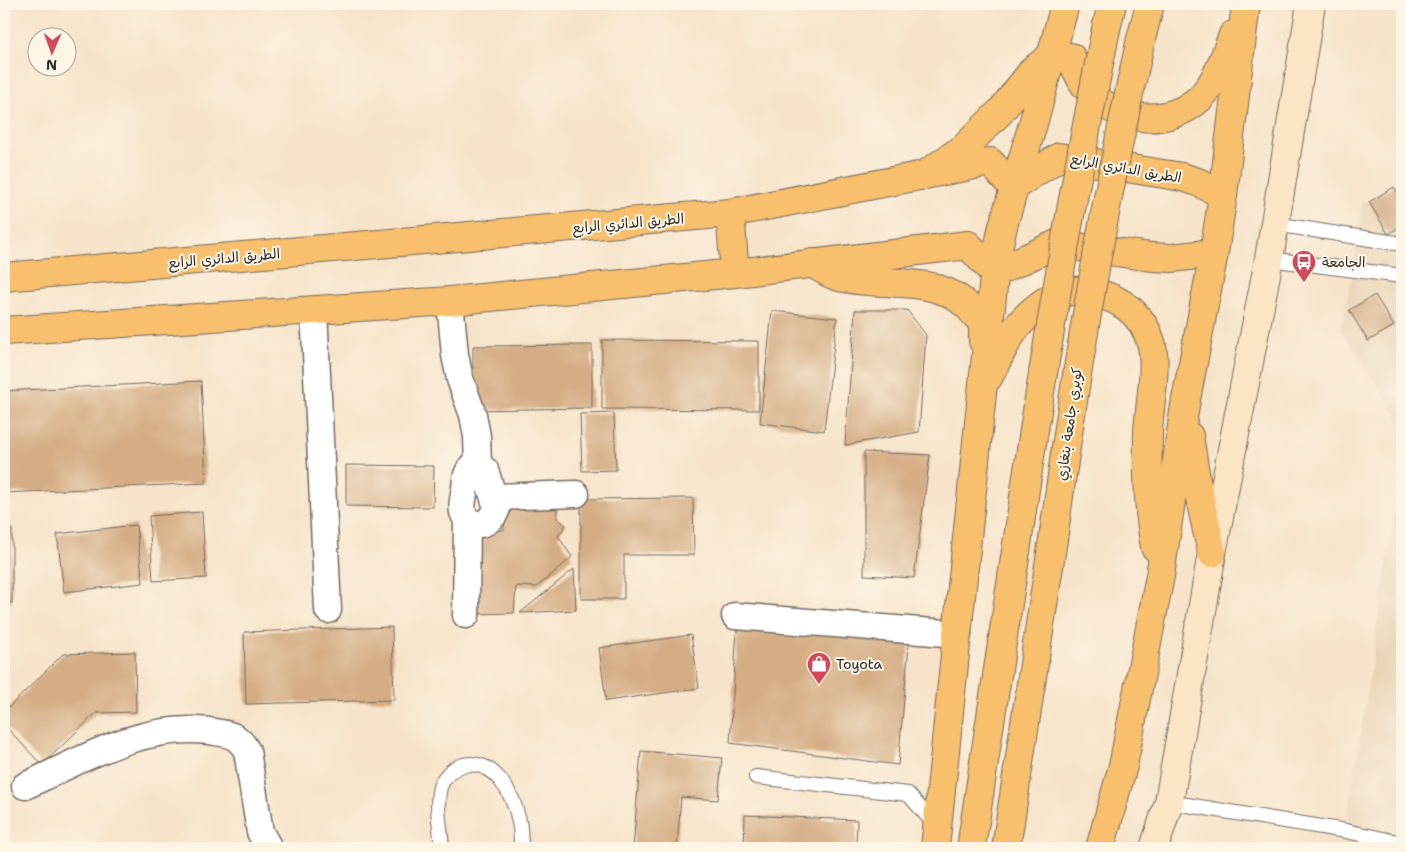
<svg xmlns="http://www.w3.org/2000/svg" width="1406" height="852" viewBox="0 0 1406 852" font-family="'Shantell Sans','Playpen Sans Arabic',sans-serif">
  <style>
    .built { fill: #ead4b8 }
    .building { fill: #d5ad84 }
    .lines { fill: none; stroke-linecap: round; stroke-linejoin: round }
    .lane-casing { stroke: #726b62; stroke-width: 16 }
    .street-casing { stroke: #726b62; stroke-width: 29 }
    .secondary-casing { stroke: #726b62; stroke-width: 30 }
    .primary-casing { stroke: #726b62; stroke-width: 30 }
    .highway-casing { stroke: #726b62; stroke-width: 30 }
    .lane { stroke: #fff; stroke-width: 14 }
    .street { stroke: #fff; stroke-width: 26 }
    .secondary { stroke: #fce5c4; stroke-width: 28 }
    .primary { stroke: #f8bf6c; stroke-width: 28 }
    .highway { stroke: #f8bf6c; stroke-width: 28 }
    .highway-bridge-casing { stroke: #726b62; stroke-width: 30; stroke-linecap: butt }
    .highway-bridge { stroke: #f8bf6c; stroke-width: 28 }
    .labels { text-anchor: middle; stroke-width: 4; stroke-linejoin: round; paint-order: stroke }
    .street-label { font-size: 14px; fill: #2b2b2b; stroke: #fcf5e5 }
    .poi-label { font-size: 14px; fill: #2b2b2b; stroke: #fcf5e5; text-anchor: start }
  </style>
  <rect width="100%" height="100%" fill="#fcf5e5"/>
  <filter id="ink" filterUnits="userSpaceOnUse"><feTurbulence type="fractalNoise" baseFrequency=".02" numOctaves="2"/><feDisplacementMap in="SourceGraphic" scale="10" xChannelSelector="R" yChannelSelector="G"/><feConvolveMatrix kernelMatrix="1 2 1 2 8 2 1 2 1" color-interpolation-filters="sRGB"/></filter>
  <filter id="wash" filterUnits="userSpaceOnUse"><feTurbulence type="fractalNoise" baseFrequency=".0096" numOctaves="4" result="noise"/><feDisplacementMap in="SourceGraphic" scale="20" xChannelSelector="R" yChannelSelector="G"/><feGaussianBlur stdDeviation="1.12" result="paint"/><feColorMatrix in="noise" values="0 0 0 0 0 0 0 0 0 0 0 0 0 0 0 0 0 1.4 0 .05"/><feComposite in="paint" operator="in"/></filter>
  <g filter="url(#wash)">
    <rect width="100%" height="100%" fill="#f6e3c9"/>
    <path class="built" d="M1402,179V423L1341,329L1353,270L1362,204Z
      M1402,464V848H1344L1346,831Z"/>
    <g id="blocks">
      <path class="building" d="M1394,187L1402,201V226L1388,234L1369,202Z
        M1375,295L1394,326L1368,341L1349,310Z
        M855,310H907L926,335L919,432L845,445Z
        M772,311L837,318L824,431L760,423Z
        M602,340L759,341V410L602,409Z
        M592,345V408L473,410V346Z
        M201,381L206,483L4,493V391Z
        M614,413L616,470L582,471L580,414Z
        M864,452L930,455L914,578L864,575Z
        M346,465L434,466L433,507L346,506Z
        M557,498V518L566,525L558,536L572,557L537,587L516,586L514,613L473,614L472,530H504L505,501Z
        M693,498L694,555H624V599H581V499Z
        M202,512L206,578L153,581L149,516Z
        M136,525L143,583L64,592L57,534Z
        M4,529H12V603H4Z
        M574,569L576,610L520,613Z
        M911,622L898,765L730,743L737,628Z
        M392,627L394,700L246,704L244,632Z
        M691,635L699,688L606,701L599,648Z
        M135,652L136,712L96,713L42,765L4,725V712L63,654Z
        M641,751L722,758L718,800L681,797L677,848H633Z
        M745,815L857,820L856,848H744Z"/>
    </g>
  </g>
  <g filter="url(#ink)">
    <use href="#blocks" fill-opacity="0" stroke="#726b62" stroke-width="1"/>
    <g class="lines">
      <defs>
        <path id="lane" d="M1275,224L1402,244
          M1269,259L1402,276
          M756,777L908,794L937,827
          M1169,802L1346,831L1402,843
          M442,848C441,829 435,806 440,787C443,778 451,769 460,766C493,755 514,795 519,822C521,830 521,839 521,848"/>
        <path id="street" d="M450,301L455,355L460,379L473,415L477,436L478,466
          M314,310L328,610
          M473,466H478L485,470L497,508C492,526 469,531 463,512C461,504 464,495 465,488C466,479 466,472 473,466Z
          M495,497L576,494
          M466,615L467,519
          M735,616L958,634
          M25,786C83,759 142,723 209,731C227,734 237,733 247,751L260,832L269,848"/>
        <path id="secondary" d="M1154,848L1169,802L1212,553L1269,259L1311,4"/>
        <path id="primary" d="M730,213L735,273
          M4,277L730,213L990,162L1013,187L1059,157L1182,177L1198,182L1223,195
          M4,331L450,301L735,273L968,245L994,273L1057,244L1152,257L1172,258L1214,253"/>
        <path id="highway" d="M1106,29L1112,4
          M1141,39L1150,4
          M923,176L965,147L1001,111L1033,70L1051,56L1071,57C1076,70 1082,84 1092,94C1120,123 1169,126 1199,99C1217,82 1224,57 1233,35
          M812,263C820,268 827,273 836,276C881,289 941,271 974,313C977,317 982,321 983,326C983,330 983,336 983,341
          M988,378C996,363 1005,342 1016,328C1032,309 1056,288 1083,291C1115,294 1144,312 1152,346C1157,371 1149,407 1148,433C1147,471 1148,510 1155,547
          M1189,436L1197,485L1212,553
          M935,848L996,258L1003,226L1037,110L1065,4
          M971,848L1019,531
          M1006,848L1054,533
          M1100,848L1123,766L1160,576L1185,405L1214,253L1223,195L1246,4"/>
      </defs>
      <use href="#lane" class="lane-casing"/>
      <use href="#street" class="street-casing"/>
      <use href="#secondary" class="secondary-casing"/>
      <use href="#primary" class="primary-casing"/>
      <use href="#highway" class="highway-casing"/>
      <use href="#lane" class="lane"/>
      <use href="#street" class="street"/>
      <use href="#secondary" class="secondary"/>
      <use href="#primary" class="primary"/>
      <use href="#highway" class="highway"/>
      <defs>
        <path id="highway-bridge" d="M1019,531C1043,363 1072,195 1106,29
          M1054,533C1076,367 1104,203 1141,39"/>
      </defs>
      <use href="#highway-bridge" class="highway-bridge-casing"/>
      <use href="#highway-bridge" class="highway-bridge"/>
    </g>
  </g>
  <defs>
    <symbol id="bus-pin" viewBox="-11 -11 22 30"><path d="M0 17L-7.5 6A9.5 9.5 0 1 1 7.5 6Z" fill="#d1495b" stroke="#fcf5e5"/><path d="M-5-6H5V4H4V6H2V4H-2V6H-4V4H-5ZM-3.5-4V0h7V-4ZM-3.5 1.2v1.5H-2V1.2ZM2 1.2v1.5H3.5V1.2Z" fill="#fff"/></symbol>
    <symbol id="shop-pin" viewBox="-11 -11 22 30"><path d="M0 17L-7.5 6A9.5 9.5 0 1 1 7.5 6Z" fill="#d1495b" stroke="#fcf5e5"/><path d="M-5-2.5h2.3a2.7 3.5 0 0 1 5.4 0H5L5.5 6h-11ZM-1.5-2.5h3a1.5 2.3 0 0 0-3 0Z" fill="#fff"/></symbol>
  </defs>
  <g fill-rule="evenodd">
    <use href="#bus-pin" x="1290" y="248" width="28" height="38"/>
    <use href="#shop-pin" x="805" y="650" width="28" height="38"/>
  </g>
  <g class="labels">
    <g class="street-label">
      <text transform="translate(1126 168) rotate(10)" y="5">الطريق الدائري الرابع</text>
      <text transform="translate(628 223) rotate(-5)" y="5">الطريق الدائري الرابع</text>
      <text transform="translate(224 258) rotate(-5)" y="5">الطريق الدائري الرابع</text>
      <text transform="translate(1069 424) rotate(-82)" y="5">كوبري جامعة بنغازي</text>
    </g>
    <g class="poi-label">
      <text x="1322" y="267">الجامعة</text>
      <text x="836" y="669">Toyota</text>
    </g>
  </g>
  <rect width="1406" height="852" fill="none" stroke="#fcf5e5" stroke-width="20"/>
  <g transform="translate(52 52) rotate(182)"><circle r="24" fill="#fcf5e5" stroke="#a8a49b"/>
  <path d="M0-4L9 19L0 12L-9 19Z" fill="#d1495b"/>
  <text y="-8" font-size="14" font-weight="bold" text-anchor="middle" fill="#2b2b2b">N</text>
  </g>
</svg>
